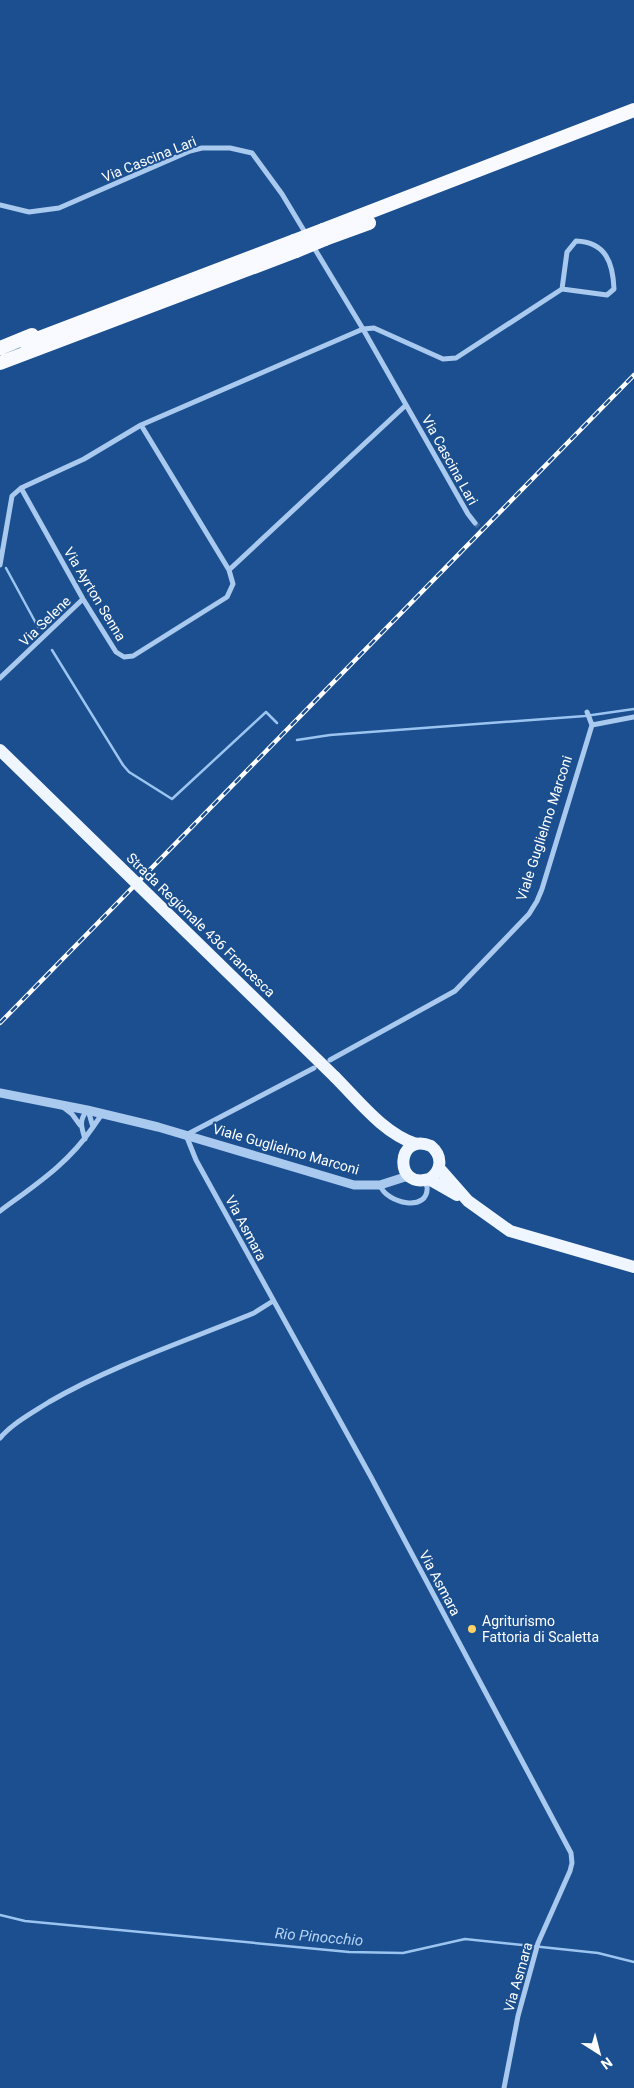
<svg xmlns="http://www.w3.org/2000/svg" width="634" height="2088" viewBox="0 0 634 2088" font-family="Roboto,sans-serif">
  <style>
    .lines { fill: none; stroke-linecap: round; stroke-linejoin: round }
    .stream { stroke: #9cc4f0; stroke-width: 2.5 }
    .minor-tunnel { stroke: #3d69a0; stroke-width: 5; stroke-dasharray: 5 2.5; stroke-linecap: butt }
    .minor { stroke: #a9c9ee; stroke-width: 5 }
    .tertiary { stroke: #a9c9ee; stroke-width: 9 }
    .primary { stroke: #f0f6ff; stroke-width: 12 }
    .trunk { stroke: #f8faff; stroke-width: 14 }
    .rail-casing { stroke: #fff; stroke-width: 4.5 }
    .rail { stroke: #1b4f8f; stroke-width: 2.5; stroke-dasharray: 8; stroke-linecap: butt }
    .primary-bridge { stroke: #f0f6ff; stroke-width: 12 }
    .trunk-bridge { stroke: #f8faff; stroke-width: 14 }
    .poi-dot { fill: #ffd166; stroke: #1b4f8f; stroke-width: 2 }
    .labels { text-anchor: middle; stroke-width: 4; stroke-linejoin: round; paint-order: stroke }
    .street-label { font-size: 14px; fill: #fff; stroke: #1b4f8f }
    .poi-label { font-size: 14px; fill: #fff; stroke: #1b4f8f; text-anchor: start }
    .water-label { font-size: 15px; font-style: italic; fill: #b5d3f5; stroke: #1b4f8f }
  </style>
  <rect width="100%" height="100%" fill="#1b4f8f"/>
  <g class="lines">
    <path class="stream" d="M6,568L38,627
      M52,650L123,765L129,772L172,799L266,712L277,723
      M297,740L330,735L585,716L634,709
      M0,1915L25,1921L349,1952L403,1953L465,1939L598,1953L634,1962"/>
    <path class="minor-tunnel" d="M475,523L485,534"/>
    <path class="minor" d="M0,205L29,212L59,208L190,151L202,148H230L252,153L282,194L306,234
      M313,246L363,329L468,514L475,523
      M21,488L83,599L116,652L124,657L133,656L227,597L233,584L229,570L141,425
      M0,565L12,496L21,488L84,459L141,425L363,329L374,328L443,359L456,358L562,289L607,295L614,289C613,263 606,242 576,241L567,252L562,289
      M229,570L406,405
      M0,678L83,599
      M587,712L592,725
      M592,725L634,717
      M330,1060L455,991L529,914L537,901L542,889L592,725
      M314,1068L186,1135L196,1160L371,1477L571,1853L572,1863L570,1871L538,1943L518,2016L504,2088
      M63,1107L72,1114L80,1125
      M93,1127L102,1114
      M85,1139C81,1126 79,1121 87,1110
      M380,1185C386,1204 430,1213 427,1186L422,1181
      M0,1211C35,1185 68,1164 93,1127L88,1110
      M0,1438C13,1423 32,1413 49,1402C113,1365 186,1341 254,1313L273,1301"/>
    <path class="tertiary" d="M0,1093L87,1110L158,1127L354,1185H380L405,1177L413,1179"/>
    <path class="primary" d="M335,1077C359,1101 383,1133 416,1144
      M439,1168L468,1201L510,1231L634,1267
      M429,1179C442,1171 443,1156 431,1146C396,1131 393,1190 429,1179L457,1195"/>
    <path class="trunk" d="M323,230L634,110
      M325,239L369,223
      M26,343L294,241
      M0,348L32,335
      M0,363L296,251"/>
    <defs>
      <path id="rail" d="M0,1023L634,375"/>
    </defs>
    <use href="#rail" class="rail-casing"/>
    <use href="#rail" class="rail"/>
    <path class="primary-bridge" d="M0,750L335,1077"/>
    <path class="trunk-bridge" d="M294,241L323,230
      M296,251L325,239"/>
  </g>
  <circle class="poi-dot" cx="472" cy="1629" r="5"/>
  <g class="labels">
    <g class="street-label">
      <text transform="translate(149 159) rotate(-22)" y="5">Via Cascina Lari</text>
      <text transform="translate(450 460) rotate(61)" y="5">Via Cascina Lari</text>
      <text transform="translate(95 594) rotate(59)" y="5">Via Ayrton Senna</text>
      <text transform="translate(45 621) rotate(-44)" y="5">Via Selene</text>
      <text transform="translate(544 828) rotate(-72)" y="5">Viale Guglielmo Marconi</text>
      <text transform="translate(201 925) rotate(44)" y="5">Strada Regionale 436 Francesca</text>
      <text transform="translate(286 1149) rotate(16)" y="5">Viale Guglielmo Marconi</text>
      <text transform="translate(246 1228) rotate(62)" y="5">Via Asmara</text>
      <text transform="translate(440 1583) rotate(62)" y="5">Via Asmara</text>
      <text transform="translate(518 1977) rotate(-74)" y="5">Via Asmara</text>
    </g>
    <g class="poi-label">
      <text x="482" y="1626">Agriturismo<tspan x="482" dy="16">Fattoria di Scaletta</tspan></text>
    </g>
    <g class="water-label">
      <text transform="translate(319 1937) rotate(5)" y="5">Rio Pinocchio</text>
    </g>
  </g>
  <g transform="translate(599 2053) rotate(144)" stroke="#1b4f8f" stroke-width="4" paint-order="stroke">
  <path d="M0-4L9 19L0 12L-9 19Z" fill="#ffffff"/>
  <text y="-8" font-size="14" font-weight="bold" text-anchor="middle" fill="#ffffff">N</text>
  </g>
</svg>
